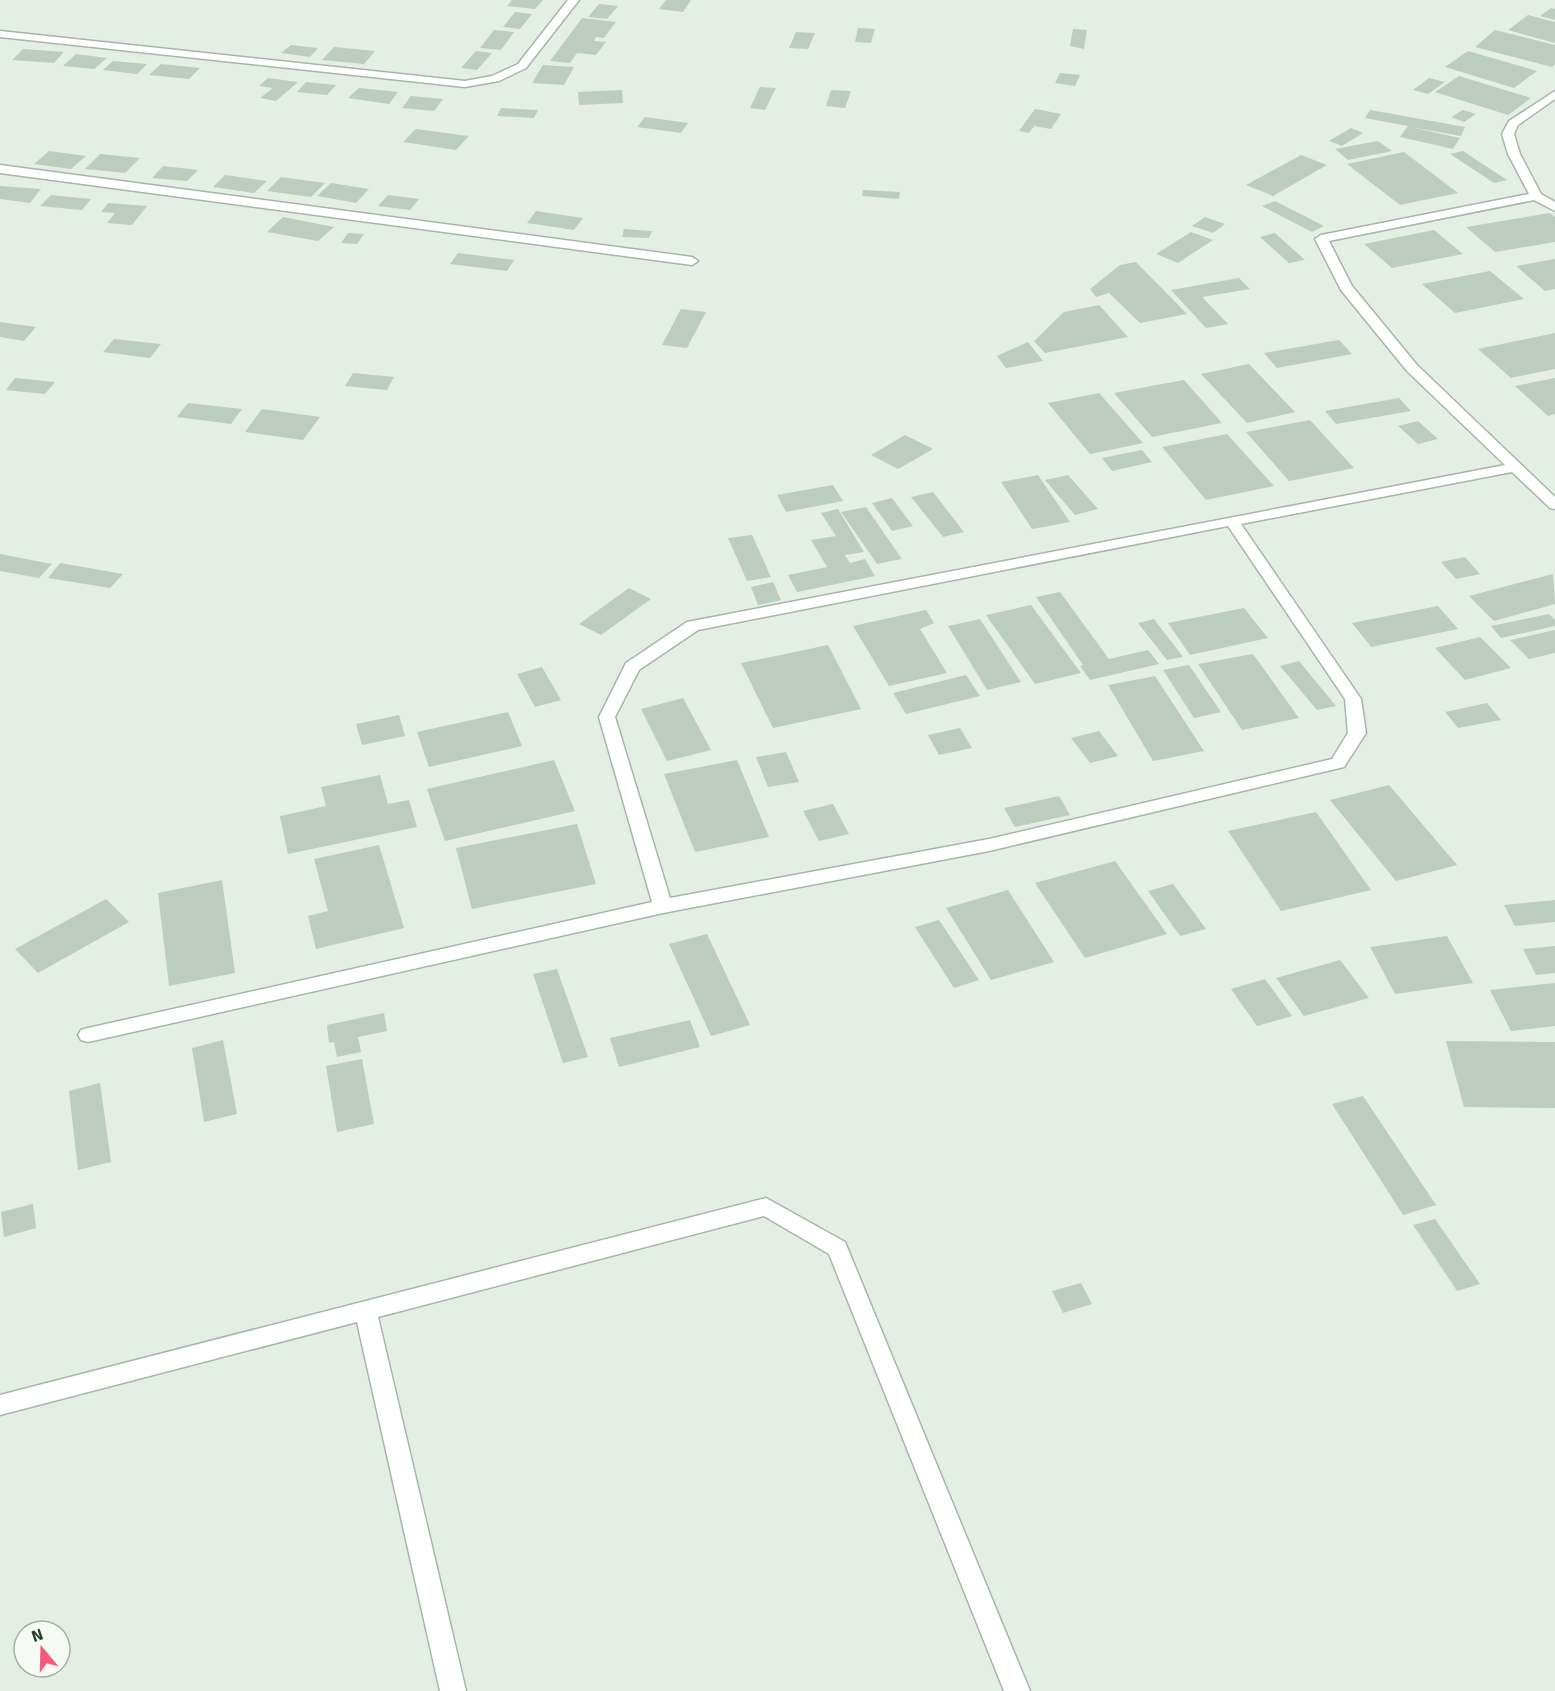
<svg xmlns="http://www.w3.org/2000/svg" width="1555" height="1691" viewBox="0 0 1555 1691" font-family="Signika,sans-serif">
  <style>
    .building { fill: #bcccbe }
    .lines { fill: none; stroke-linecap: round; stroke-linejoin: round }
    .street-casing { stroke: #a6b6a9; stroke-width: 3 }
    .street { fill: #fff; fill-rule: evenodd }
  </style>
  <rect width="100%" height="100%" fill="#e4eee5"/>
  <path class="building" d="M512,0H543L535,9L507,6Z
    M666,0H691L683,12L659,9Z
    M599,4L618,6L607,19L588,17Z
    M1551,8L1555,9V20L1540,16Z
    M515,12L532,14L520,29L503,27Z
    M1528,15L1555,22V43L1508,30Z
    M582,18L616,22L604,38L596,37L594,41L606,42L596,55L577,53L570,63L550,61Z
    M858,28L875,29L871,43L855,42Z
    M1073,29L1087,30L1084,49L1070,46Z
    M494,30L514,32L501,50L480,48Z
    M1495,30L1555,45V64L1552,67L1475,47Z
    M796,32L815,33L808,49L789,48Z
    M291,45L318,48L310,57L281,53Z
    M334,47L375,51L364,64L322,60Z
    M23,49L64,52L54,63L12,60Z
    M476,51L492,53L477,70L461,68Z
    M1468,51L1537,71L1514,88L1445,67Z
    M76,54L107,58L94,69L63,66Z
    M113,61L147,64L137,74L103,70Z
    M161,64L200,68L189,79L149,75Z
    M543,65L574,67L564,85L532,83Z
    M1060,73L1080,75L1075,86L1055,83Z
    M1459,76L1531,98L1508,115L1435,92Z
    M268,78L298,82L276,101L260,98L273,88L259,86Z
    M1429,78L1445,82L1428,94L1413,90Z
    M306,82L336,85L327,95L297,92Z
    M760,87L776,88L765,110L750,108Z
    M359,88L398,92L389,104L348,98Z
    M622,90L623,103L579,105L578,92Z
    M831,90L851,91L845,108L826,106Z
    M411,96L443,99L434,111L402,108Z
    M501,108L538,110L534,118L497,116Z
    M1035,109L1061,114L1051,129L1034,126L1029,133L1019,131Z
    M1370,110L1465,127L1461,136L1410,127L1460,138L1453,149L1400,137L1408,126L1365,118Z
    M1463,110L1476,114L1464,122L1451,117Z
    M645,117L688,123L681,133L637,127Z
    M1351,128L1363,133L1342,146L1329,141Z
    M416,129L469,136L456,150L403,142Z
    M1378,141L1392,151L1348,160L1335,149Z
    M49,151L86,156L71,169L34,164Z
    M1463,151L1507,180L1494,183L1450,154Z
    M1404,152L1458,193L1400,205L1347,164Z
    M100,154L140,158L125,173L85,169Z
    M1301,155L1327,165L1273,196L1246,185Z
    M163,166L198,170L187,181L152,178Z
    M225,175L267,181L254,193L213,187Z
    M281,177L325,183L311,197L267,191Z
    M331,183L369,189L356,203L317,196Z
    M0,186L41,189L30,203L0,199Z
    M863,190L900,192L899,199L862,196Z
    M51,195L91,199L82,210L40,206Z
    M388,195L419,199L410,210L378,206Z
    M1275,201L1324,226L1312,232L1262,206Z
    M108,203L147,206L132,225L107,223L115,213L101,212Z
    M536,211L583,218L574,230L527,223Z
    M1550,213L1555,217V242L1495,252L1466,227Z
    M283,217L334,227L318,241L267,232Z
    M1205,217L1225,224L1213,233L1192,226Z
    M624,229L652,231L649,238L622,237Z
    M1434,230L1463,254L1392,268L1364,244Z
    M1191,232L1213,240L1178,263L1156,254Z
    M348,233L364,234L357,244L341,243Z
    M1275,233L1305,260L1289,263L1260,237Z
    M458,253L514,260L507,271L450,264Z
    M1555,259V289L1545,291L1516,266Z
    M1136,262L1187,314L1140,323L1109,293L1096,297L1090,289L1120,265Z
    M1490,271L1524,299L1455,313L1422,284Z
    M1239,278L1250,289L1202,297L1228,324L1206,328L1171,290Z
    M1099,305L1128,337L1045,353L1034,341L1064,312Z
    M681,309L706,312L687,348L662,345Z
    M0,322L36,327L24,341L0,337Z
    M1555,333V369L1511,378L1478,349Z
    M114,339L161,344L150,358L103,352Z
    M1339,340L1352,354L1277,368L1264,353Z
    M1028,342L1043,361L1006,368L997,356Z
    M1249,364L1295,412L1247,423L1201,374Z
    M353,373L394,377L387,390L345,386Z
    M15,378L55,382L45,394L6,390Z
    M1555,378V414L1548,416L1515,386Z
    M1184,380L1222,423L1152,437L1114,393Z
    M1099,393L1143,443L1090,454L1048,403Z
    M1399,398L1411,411L1336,424L1325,411Z
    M188,403L242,409L231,424L177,417Z
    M262,409L320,417L303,440L245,432Z
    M1310,420L1354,468L1289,481L1246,432Z
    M1418,421L1438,439L1418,444L1398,426Z
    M1227,434L1274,486L1206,500L1162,447Z
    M905,435L933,449L898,469L871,455Z
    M1142,450L1152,462L1112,471L1102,458Z
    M1038,475L1070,522L1032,529L1001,482Z
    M1068,475L1098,509L1075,515L1045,480Z
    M833,485L843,501L786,512L777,495Z
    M933,492L964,532L943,537L911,497Z
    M892,498L913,526L892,531L872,503Z
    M866,507L902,559L877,564L841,512Z
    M838,509L864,552L845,555L850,563L865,559L875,576L797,592L788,575L827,567L811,540L836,536L821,513Z
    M752,535L771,577L747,581L728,538Z
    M0,554L52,564L39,578L0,571Z
    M1465,557L1480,574L1456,579L1441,562Z
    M60,563L123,574L110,588L48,578Z
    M1553,574L1555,604L1494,621L1469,596Z
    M773,582L781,600L758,605L751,587Z
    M629,588L651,599L601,635L579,624Z
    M1060,592L1109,659L1148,650L1159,664L1090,680L1080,666L1083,665L1036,597Z
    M1031,605L1081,673L1035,684L986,615Z
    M1438,606L1458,629L1371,647L1352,623Z
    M1244,608L1268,638L1190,655L1168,623Z
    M926,610L934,623L920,629L947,673L889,686L853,626Z
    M1549,614L1555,620V626L1501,638L1491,626Z
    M980,619L1021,682L987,690L948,626Z
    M1154,619L1183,657L1167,660L1138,623Z
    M1555,630V653L1529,659L1510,640Z
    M1480,637L1511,668L1465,680L1435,648Z
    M828,645L861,709L773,728L741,663Z
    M1253,654L1299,718L1242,730L1198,664Z
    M1299,661L1336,706L1317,710L1280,666Z
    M1189,665L1221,712L1194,718L1163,670Z
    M542,667L561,700L535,707L517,674Z
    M966,675L980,696L906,714L893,693Z
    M1155,676L1204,751L1153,761L1108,685Z
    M683,698L711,750L667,761L641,709Z
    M1487,703L1501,720L1458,728L1445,712Z
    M508,712L522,746L429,767L417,732Z
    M399,715L405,736L362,745L356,724Z
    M960,728L972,748L939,755L928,735Z
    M1099,731L1118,756L1090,763L1071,738Z
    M786,752L799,782L768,787L756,757Z
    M554,760L575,811L445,841L427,789Z
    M737,760L769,837L695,852L664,774Z
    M380,775L388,804L409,800L417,827L288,854L280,816L326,806L321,787Z
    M1389,785L1457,865L1396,881L1330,800Z
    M1059,796L1070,815L1015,827L1004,808Z
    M833,804L849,834L819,841L803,811Z
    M1316,812L1371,890L1281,911L1228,831Z
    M577,824L596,884L472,909L456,848Z
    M379,845L404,928L316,949L308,916L328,911L314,859Z
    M1115,861L1167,934L1085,958L1035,883Z
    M222,880L235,973L169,986L158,893Z
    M1173,884L1206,929L1180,936L1148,891Z
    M1008,890L1054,962L991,980L946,908Z
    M106,899L129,922L38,973L15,949Z
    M1555,900V922L1515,926L1504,905Z
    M939,920L979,980L954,988L915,927Z
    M707,934L750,1025L711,1036L669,944Z
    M1447,936L1473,983L1395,994L1370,947Z
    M1555,946V973L1536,975L1523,949Z
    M1340,960L1369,998L1304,1016L1276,978Z
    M557,969L588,1057L563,1063L533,974Z
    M1265,979L1292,1016L1257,1026L1231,989Z
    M1555,983V1026L1511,1031L1490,990Z
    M384,1013L387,1031L358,1037L361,1052L337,1057L334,1042L329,1043L327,1025Z
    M690,1020L700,1047L619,1067L610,1038Z
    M223,1040L237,1114L204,1122L192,1048Z
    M1446,1041L1555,1042V1108L1464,1107Z
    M362,1059L374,1124L337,1132L326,1066Z
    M100,1083L111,1162L78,1170L69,1091Z
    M1363,1096L1436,1205L1403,1215L1332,1104Z
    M33,1204L36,1228L4,1237L1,1212Z
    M1435,1219L1480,1284L1457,1291L1413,1225Z
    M1081,1283L1092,1304L1063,1313L1052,1291Z"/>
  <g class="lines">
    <defs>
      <path id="street" d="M568,0H579L526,68L499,81L465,87L0,37V31L465,81L492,76L518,64Z
        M1555,91V99L1518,125L1514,134L1520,154L1541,194L1555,202V211L1534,200L1329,241L1352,286L1417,365L1555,497V509L1550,508L1512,472L1241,524L1361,699L1366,733L1344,767L989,851L663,913L88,1042L81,1040L78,1035L81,1030L88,1028L652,902L599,717L626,663L687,622L1505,465L1407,371L1341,290L1315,239L1321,235L1529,194L1508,154L1502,134L1509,121ZM1228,526L1345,699L1348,733L1332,759L989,839L670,898L615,717L639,670L698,630Z
        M0,165L692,257L698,261L692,265L0,173Z
        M766,1198L845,1242L1030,1691H1004L829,1254L764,1216L378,1317L466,1691H440L357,1322L0,1415V1395Z"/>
    </defs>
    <use href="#street" class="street-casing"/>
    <use href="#street" class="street"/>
  </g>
  <g transform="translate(42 1649) rotate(341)"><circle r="28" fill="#f5faf5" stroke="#a1b0a4" stroke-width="1.5"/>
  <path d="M0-4.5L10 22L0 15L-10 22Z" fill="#f7597a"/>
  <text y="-9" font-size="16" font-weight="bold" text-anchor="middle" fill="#22402a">N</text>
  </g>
</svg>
